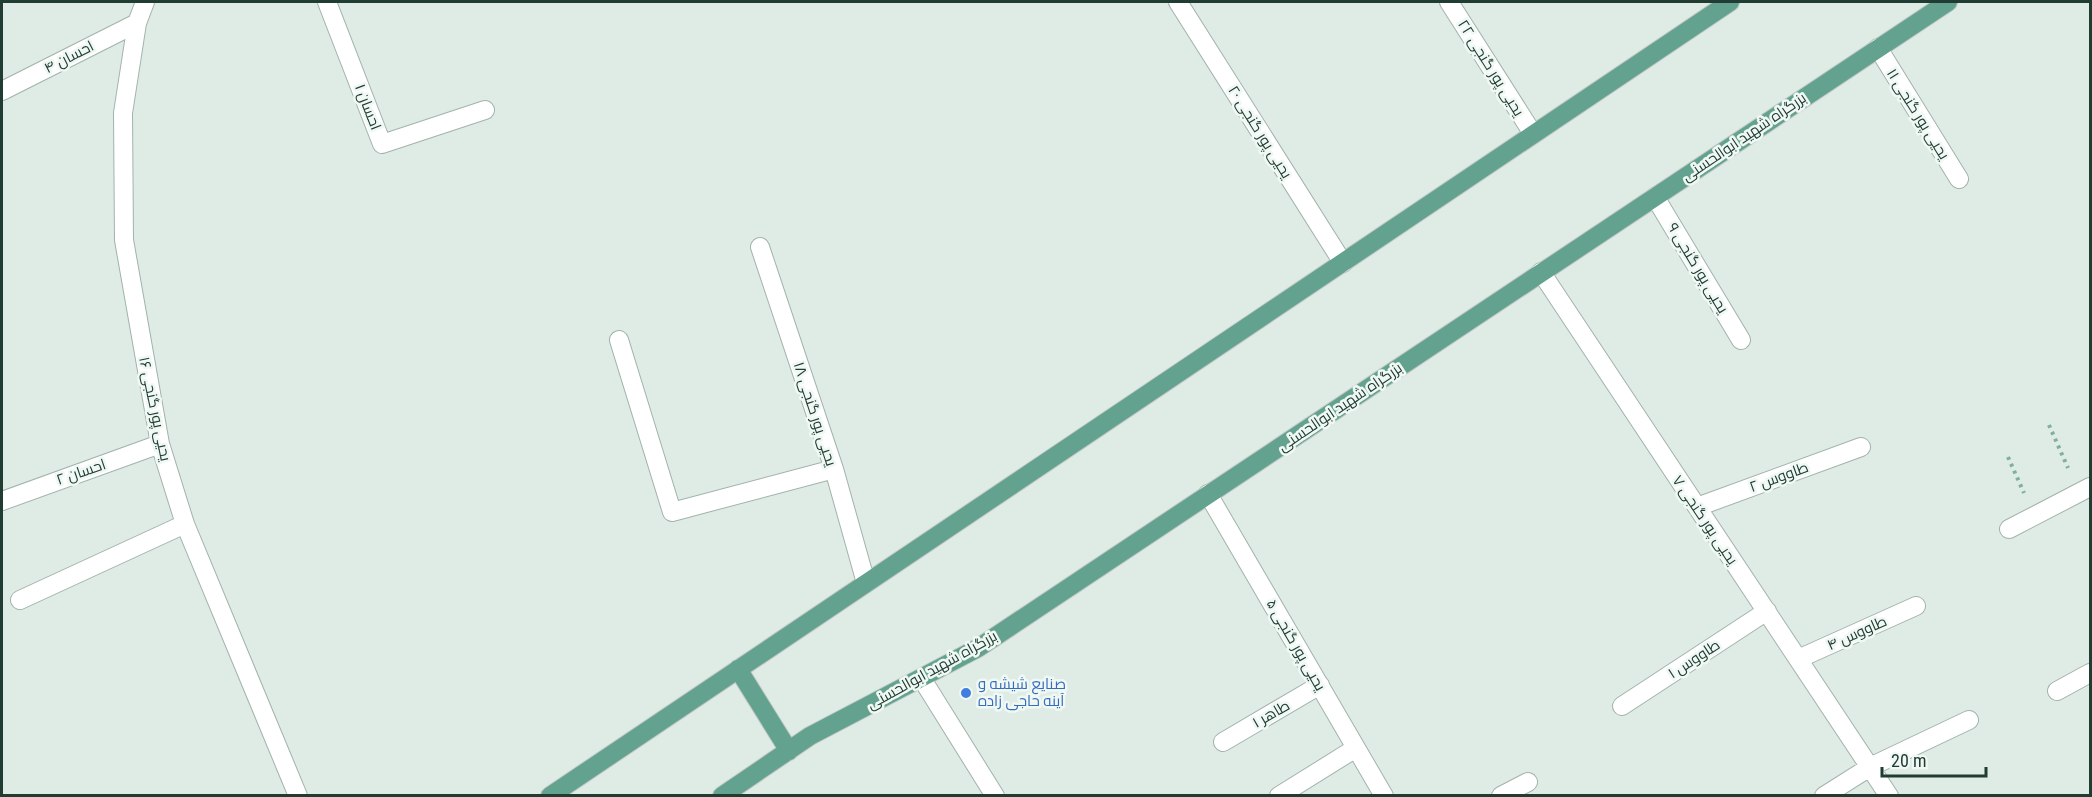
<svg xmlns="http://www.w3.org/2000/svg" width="2092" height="797" viewBox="0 0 2092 797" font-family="'Roboto Condensed',Cairo,sans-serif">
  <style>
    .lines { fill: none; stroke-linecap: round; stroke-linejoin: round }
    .street-casing { stroke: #a2b3ac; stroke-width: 20 }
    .primary-casing { stroke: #c1c8c6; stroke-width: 20 }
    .path { stroke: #7fb09e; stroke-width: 4; stroke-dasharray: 3 4.5; stroke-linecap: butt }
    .street { stroke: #fff; stroke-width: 18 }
    .primary { stroke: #62a28f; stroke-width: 18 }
    .shop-dot { fill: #3f7fe0; stroke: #f0f8f3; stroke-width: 2 }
    .labels { text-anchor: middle; stroke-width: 5; stroke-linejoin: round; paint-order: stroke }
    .street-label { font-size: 15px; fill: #203c33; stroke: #f0f8f3 }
    .shop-label { font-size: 15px; fill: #366cbe; stroke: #f0f8f3; text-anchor: start }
  </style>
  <rect width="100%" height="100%" fill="#dfebe5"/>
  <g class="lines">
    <defs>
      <path id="street" d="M145,2L137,23L123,113L124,240L160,444L185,524L298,796
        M327,2L382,144L485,110
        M1178,2L1343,263
        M1449,2L1533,134
        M1878,48L1959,179
        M2,91L137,23
        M1655,197L1741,340
        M760,247L834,469L866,583
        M1541,272L1889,796
        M619,340L672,512L834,469
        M1208,494L1384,796
        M2,501L160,444
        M1697,507L1861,447
        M2009,529L2090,487
        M20,600L185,524
        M1798,659L1916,606
        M922,679L995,796
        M2057,691L2090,673
        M1622,706L1767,611
        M1223,742L1320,685
        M1279,796L1356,748
        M1501,796L1528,782
        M1824,796L1870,767L1969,720"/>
      <path id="primary" d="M738,669L789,751
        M550,796L1730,2
        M722,796L810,736L978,648L1948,2"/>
    </defs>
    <use href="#street" class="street-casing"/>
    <use href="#primary" class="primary-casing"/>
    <path class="path" d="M2049,425L2068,468
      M2008,457L2024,493"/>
    <use href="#street" class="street"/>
    <use href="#primary" class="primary"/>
  </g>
  <circle class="shop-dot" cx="966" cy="693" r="6"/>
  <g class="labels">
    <g class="street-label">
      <text transform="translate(69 57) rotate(-27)" y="5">احسان ۴</text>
      <text transform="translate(1491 68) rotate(58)" y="5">یحیی پور گنجی ۲۲</text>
      <text transform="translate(368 107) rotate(69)" y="5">احسان ۱</text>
      <text transform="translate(1918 114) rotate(58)" y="5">یحیی پور گنجی ۱۱</text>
      <text transform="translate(1260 132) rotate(58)" y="5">یحیی پور گنجی ۲۰</text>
      <text transform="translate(1744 137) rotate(-34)" y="5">بزرگراه شهید ابوالحسنی</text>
      <text transform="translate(1698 268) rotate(59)" y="5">یحیی پور گنجی ۹</text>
      <text transform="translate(1340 407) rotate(-34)" y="5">بزرگراه شهید ابوالحسنی</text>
      <text transform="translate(155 409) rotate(78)" y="5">یحیی پور گنجی ۱۶</text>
      <text transform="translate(815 414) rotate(72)" y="5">یحیی پور گنجی ۱۸</text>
      <text transform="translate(81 472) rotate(-19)" y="5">احسان ۲</text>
      <text transform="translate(1779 477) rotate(-20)" y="5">طاووس ۲</text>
      <text transform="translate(1705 520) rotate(56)" y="5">یحیی پور گنجی ۷</text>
      <text transform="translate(1857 633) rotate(-24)" y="5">طاووس ۴</text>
      <text transform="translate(1296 645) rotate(60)" y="5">یحیی پور گنجی ۵</text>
      <text transform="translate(1694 659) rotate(-33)" y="5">طاووس ۱</text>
      <text transform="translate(932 670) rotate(-29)" y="5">بزرگراه شهید ابوالحسنی</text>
      <text transform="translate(1271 714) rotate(-30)" y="5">طاهر ۱</text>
    </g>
    <g class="shop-label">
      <text x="978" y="689">صنایع شیشه و<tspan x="978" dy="17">آینه حاجی زاده</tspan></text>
    </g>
  </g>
  <rect width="2092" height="797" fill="none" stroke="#203c33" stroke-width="6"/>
  <path d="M1882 767v9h104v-9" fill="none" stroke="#203c33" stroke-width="3"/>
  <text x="1891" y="767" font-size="18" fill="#203c33" stroke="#f0f8f3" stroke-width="4.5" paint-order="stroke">20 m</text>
</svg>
